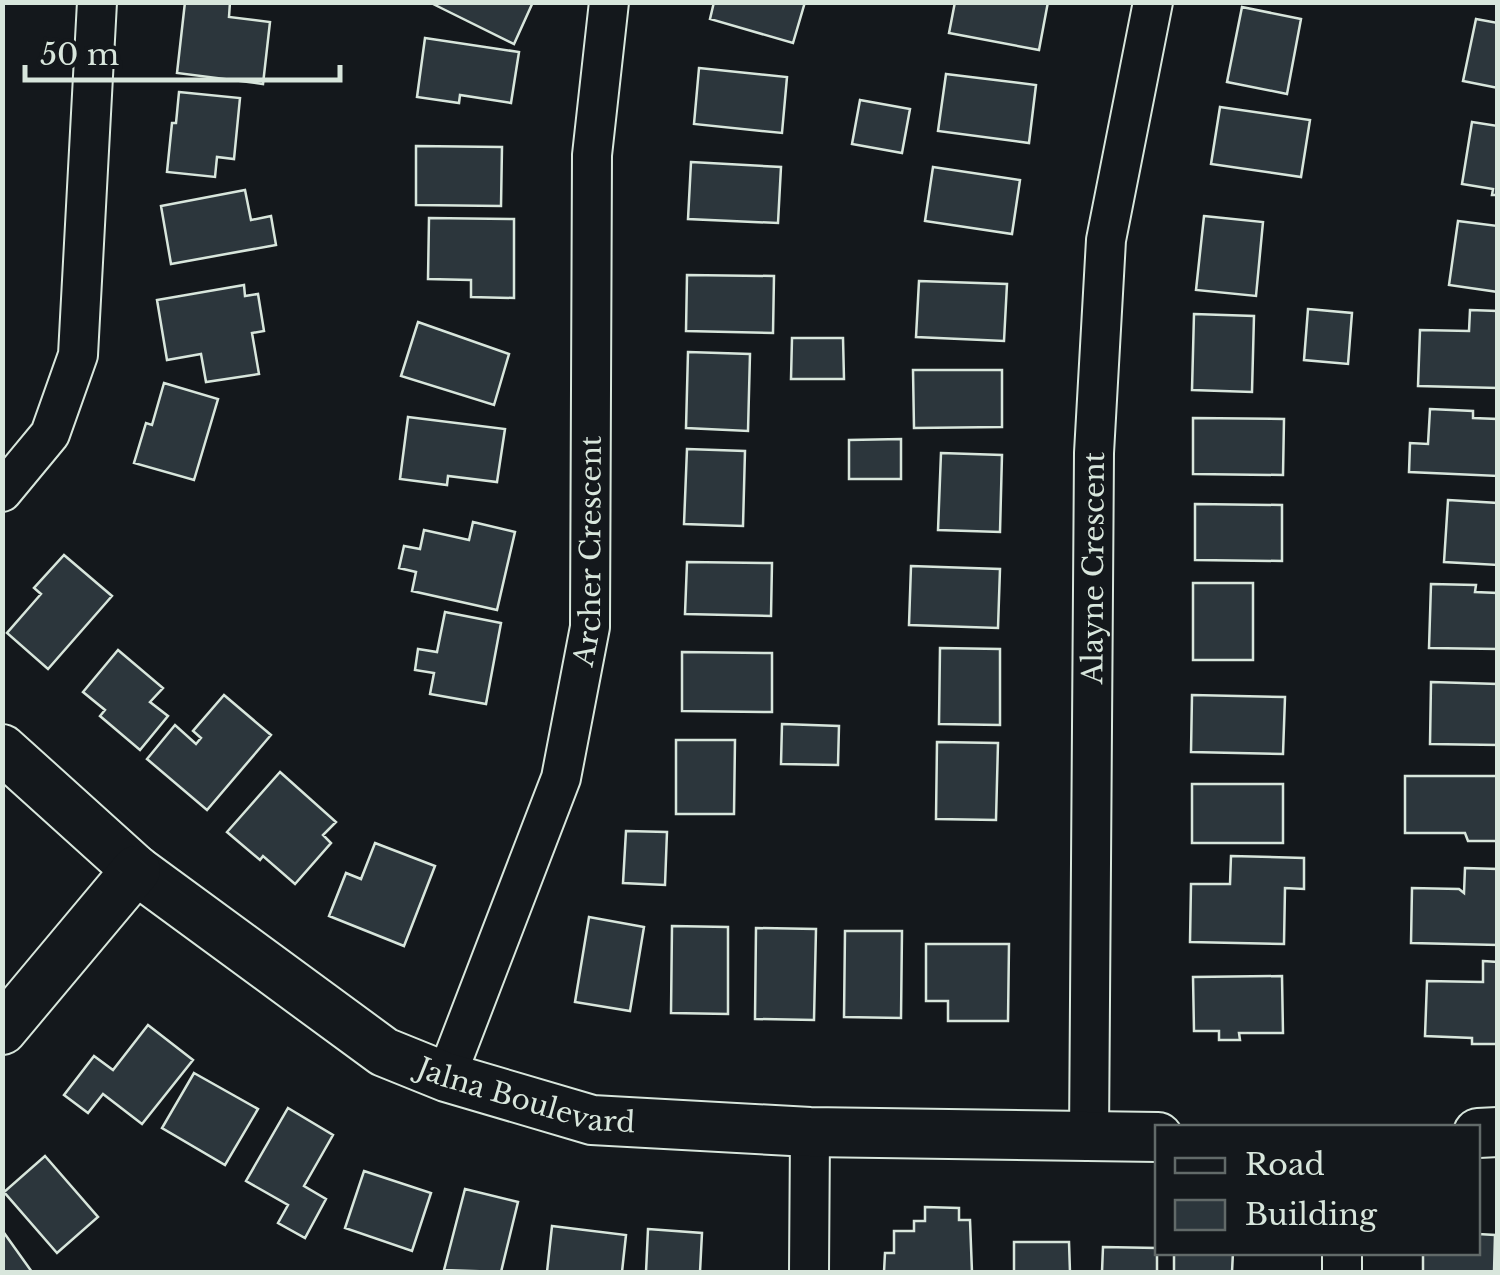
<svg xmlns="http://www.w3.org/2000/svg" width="1500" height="1275" viewBox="0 0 1500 1275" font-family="'Libre Baskerville',serif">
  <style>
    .building { fill: #2c363c; stroke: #d8e6dc; stroke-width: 2.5 }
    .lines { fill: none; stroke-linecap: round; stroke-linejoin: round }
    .minor-casing { stroke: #d8e6dc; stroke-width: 42 }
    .tertiary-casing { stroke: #d8e6dc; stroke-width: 52 }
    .minor { stroke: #14181c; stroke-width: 38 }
    .tertiary { stroke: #14181c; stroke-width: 48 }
    .labels { text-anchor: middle; stroke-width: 8; stroke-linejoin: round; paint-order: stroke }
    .street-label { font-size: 28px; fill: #d8e6dc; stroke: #14181c }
  </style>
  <rect width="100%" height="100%" fill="#14181c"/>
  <path class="building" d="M185,2H230L229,17L270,22L263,84L177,73Z
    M429,2H533L514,44Z
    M714,2H805L793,43L710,19Z
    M955,2H1048L1039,50L949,33Z
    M1242,7L1301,19L1287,94L1227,82Z
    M1476,19L1498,23V88L1463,81Z
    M425,38L519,52L511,103L460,95L459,103L417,97Z
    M699,68L787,77L782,133L694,124Z
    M946,74L1036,85L1029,143L938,131Z
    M179,92L240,98L234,159L217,157L215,177L167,172L172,123H176Z
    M860,100L910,109L902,153L852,144Z
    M1220,107L1310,120L1301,177L1211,164Z
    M1472,122L1498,126V195H1492L1493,189L1462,184Z
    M416,146L502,147L501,206L416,205Z
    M691,162L781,167L778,223L688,219Z
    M933,167L1020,180L1012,234L925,221Z
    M245,190L251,220L271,216L276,245L171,264L161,206Z
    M1204,216L1263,222L1256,296L1196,290Z
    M429,218L514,219V298L471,297V280L428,279Z
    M1458,221L1498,226V292L1449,285Z
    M687,275L774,276L773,333L686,331Z
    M919,281L1007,284L1004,341L916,337Z
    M244,285L245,296L258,294L264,331L252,333L259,374L206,382L201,354L167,360L157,300Z
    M1308,309L1352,313L1348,364L1304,360Z
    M1470,310L1498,311V388L1418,386L1420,330L1469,331Z
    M1194,314L1254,316L1252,392L1192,390Z
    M418,322L509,354L494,405L401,376Z
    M792,338H843L844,379H791Z
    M688,352L750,354L748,431L686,428Z
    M913,370H1002V427L914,428Z
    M164,383L218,399L194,480L134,463L146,423L152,425Z
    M1430,409L1473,411V418L1498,419V476L1409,472L1410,443L1428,444Z
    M408,417L505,429L497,482L448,476L447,485L400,479Z
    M1193,418L1284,419L1283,475L1193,474Z
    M901,439V479H849V440Z
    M687,449L745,451L743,526L684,524Z
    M941,453L1002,455L1000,532L938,530Z
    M1448,500L1498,503V565L1444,562Z
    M1195,504L1282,505V561L1195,560Z
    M473,522L515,532L497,610L412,591L416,572L399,568L404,546L420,549L424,530L469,540Z
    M64,555L112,596L48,669L7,633L41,594L34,588Z
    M687,562L772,563L771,616L685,614Z
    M911,566L1000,569L998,628L909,625Z
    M1193,583H1253V660H1193Z
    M1431,584L1476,585L1475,592L1498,593V649L1429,648Z
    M445,612L501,623L486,704L430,694L434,673L415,670L418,649L437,652Z
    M940,648L1000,649V725L939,724Z
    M118,650L163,688L150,702L168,716L140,750L100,716L105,710L83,692Z
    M682,652L772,653V712L682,711Z
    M1431,682L1498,684V745L1430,744Z
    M224,695L271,735L207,810L147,759L175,725L196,744L201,738L193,731Z
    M1192,695L1285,697L1283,754L1191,752Z
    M782,724L839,726L838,765L781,764Z
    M676,740H735L734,814H676Z
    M937,742L998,743L996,820L936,819Z
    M280,772L336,822L323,835L331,843L295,884L263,856L260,860L227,832Z
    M1405,776H1498V841H1468L1465,833H1405Z
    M1192,784H1283V843H1192Z
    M626,831L667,832L665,885L623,883Z
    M375,843L435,866L404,946L329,916L346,873L361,879Z
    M1231,856L1304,858V889L1285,888L1284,944L1190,942L1191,884H1230Z
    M1465,868L1498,869V945L1411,943L1412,888L1459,889L1464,893Z
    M589,917L644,927L630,1011L575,1002Z
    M672,926L728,927V1014L671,1013Z
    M756,928L816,929L814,1020L755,1019Z
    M845,931H902L901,1018L844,1017Z
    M926,944H1009L1008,1021H948V1001H926Z
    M1483,961L1498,962V1044H1472V1038L1425,1036L1427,981L1483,982Z
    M1282,976L1283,1033H1239L1240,1040H1219V1031H1194L1193,977Z
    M148,1025L193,1060L142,1124L103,1094L88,1113L64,1095L94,1056L113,1070Z
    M194,1073L258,1109L225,1165L162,1128Z
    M288,1108L333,1135L304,1186L326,1199L305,1238L278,1223L288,1205L246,1181Z
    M45,1156L98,1217L57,1253L4,1192Z
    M364,1171L431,1193L412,1251L345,1228Z
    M465,1189L518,1202L501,1272L444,1270Z
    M925,1207L959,1208V1220H970L972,1272H884L885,1253H894V1231H914V1221H925Z
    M552,1226L626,1235L622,1272H547Z
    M648,1229L702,1233L700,1272H646Z
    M2,1230L32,1272H2Z
    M1478,1234L1495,1235L1494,1272H1423V1252H1478Z
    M1014,1242H1069L1070,1272H1014Z
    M1103,1247L1157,1248V1272H1102Z
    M1174,1252H1233L1232,1272H1174Z"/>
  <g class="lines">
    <defs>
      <g id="minor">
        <path d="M2,492L50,434L78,355L97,2"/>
        <path id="s1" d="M446,1077L561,778L590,627L592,155L609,2"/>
        <path id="s2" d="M1089,1138L1094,453L1106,240L1153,2"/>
        <path d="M809,1272L810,1132"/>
        <path d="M1342,1272V1252"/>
      </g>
      <g id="tertiary">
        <path id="s3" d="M2,749L136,870L384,1052L446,1077L592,1120L810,1132L1158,1137"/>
        <path d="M2,1030L136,870"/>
        <path d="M1478,1133L1498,1132"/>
      </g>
    </defs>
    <use href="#minor" class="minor-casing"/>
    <use href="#tertiary" class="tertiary-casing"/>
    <use href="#minor" class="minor"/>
    <use href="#tertiary" class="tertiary"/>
  </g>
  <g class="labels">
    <g class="street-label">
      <text dy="10" stroke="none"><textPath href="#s1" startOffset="550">Archer Crescent</textPath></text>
      <text dy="10" stroke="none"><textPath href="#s2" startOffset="570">Alayne Crescent</textPath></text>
      <text dy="10" stroke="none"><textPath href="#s3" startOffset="638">Jalna Boulevard</textPath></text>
    </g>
  </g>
  <rect width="1500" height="1275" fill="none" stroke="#d8e6dc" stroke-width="10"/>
  <rect x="1155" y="1125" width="325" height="130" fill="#14181c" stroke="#626a69" stroke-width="2.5"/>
  <rect x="1175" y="1158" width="50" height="15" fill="#14181c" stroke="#626a69" stroke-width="2.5"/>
  <text x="1245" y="1175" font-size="30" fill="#d8e6dc">Road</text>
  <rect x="1175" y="1200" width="50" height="30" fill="#2c363c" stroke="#626a69" stroke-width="2.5"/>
  <text x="1245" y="1225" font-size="30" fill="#d8e6dc">Building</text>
  <path d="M25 65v15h315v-15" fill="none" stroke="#d8e6dc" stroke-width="5"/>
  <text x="40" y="65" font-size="30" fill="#d8e6dc" stroke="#14181c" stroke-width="8" paint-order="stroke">50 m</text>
</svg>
